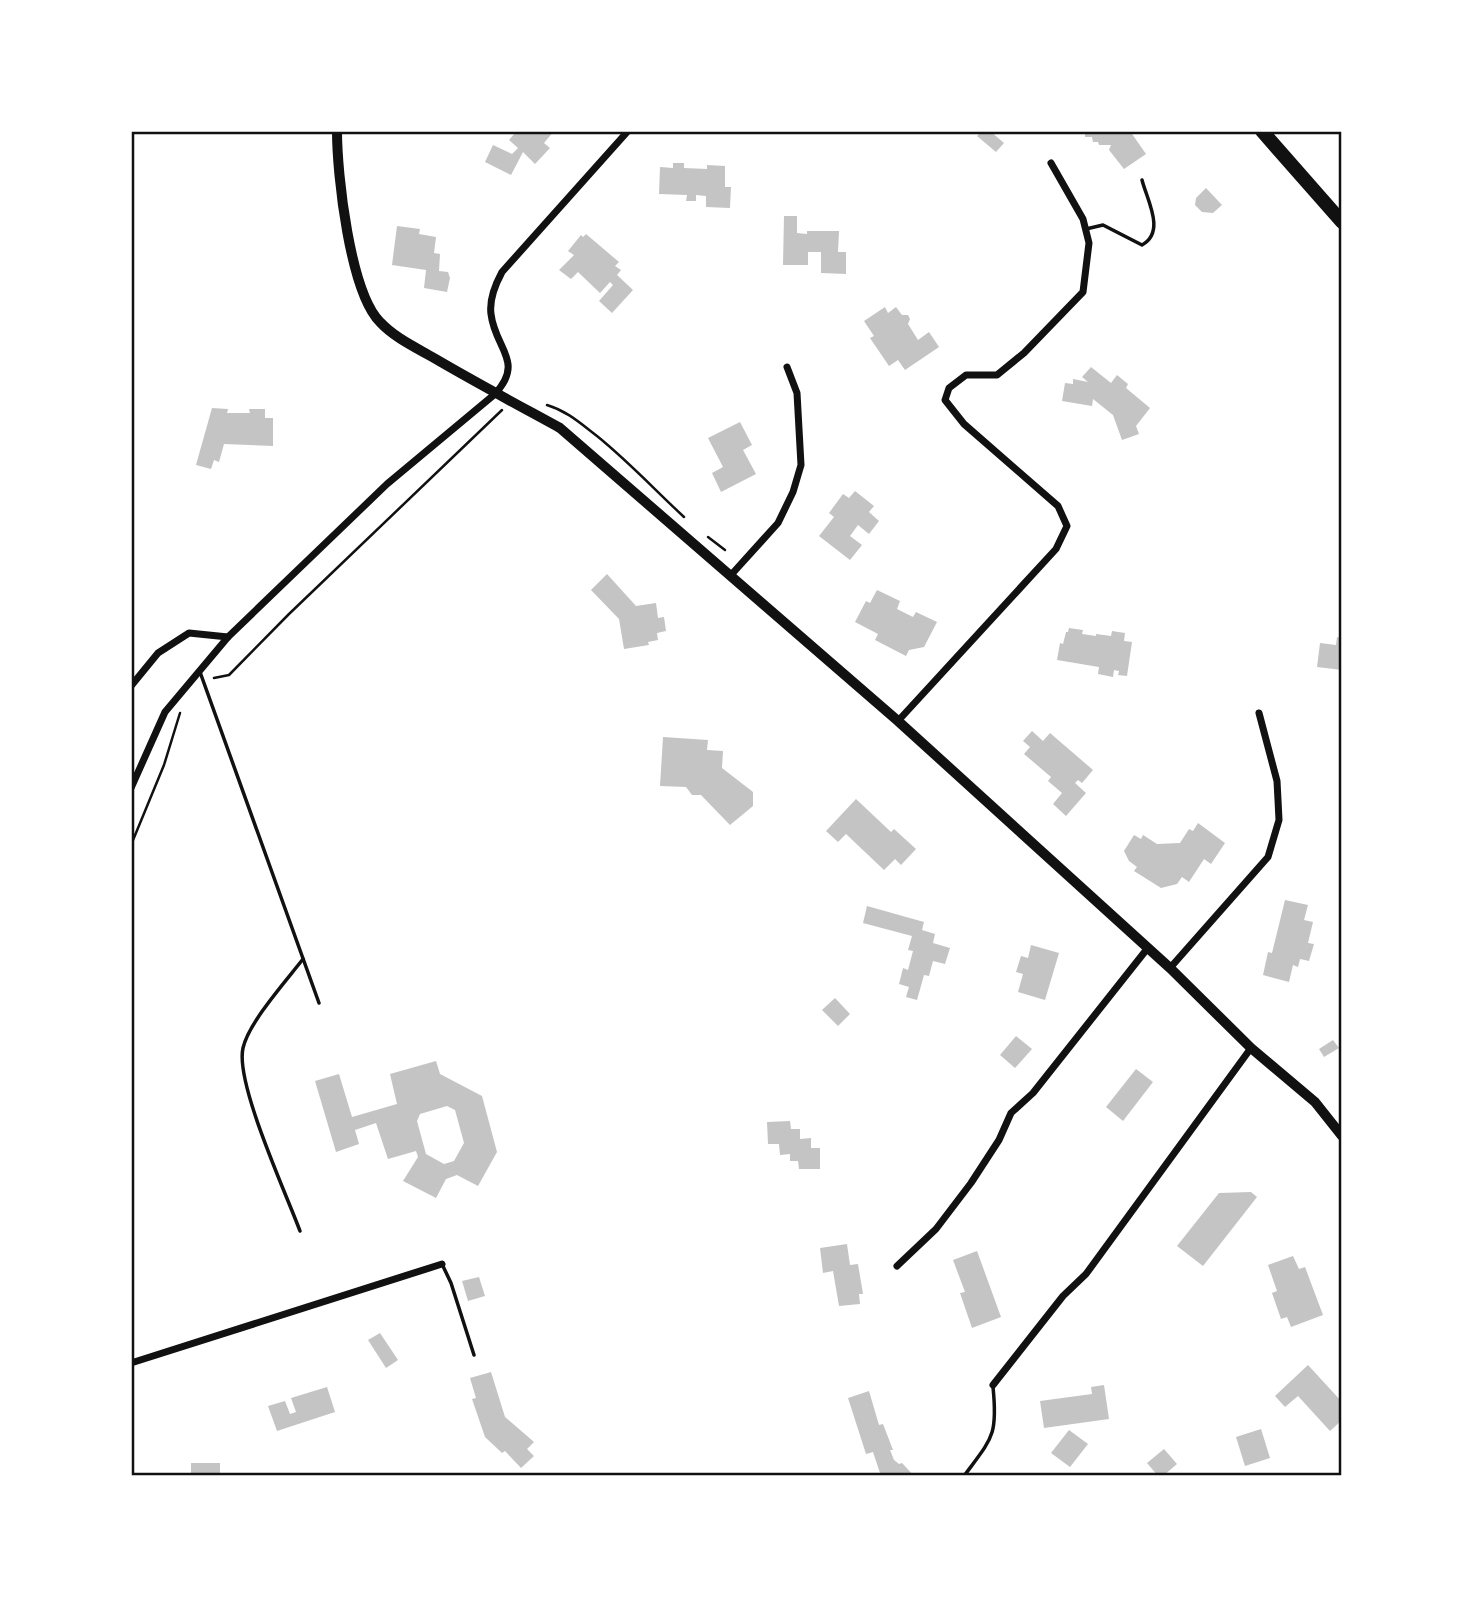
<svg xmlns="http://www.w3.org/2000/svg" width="1473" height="1607" viewBox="0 0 1473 1607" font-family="Inter,sans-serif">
	<rect width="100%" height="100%" fill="#fff"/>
	<g fill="#c4c4c4" fill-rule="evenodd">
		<path d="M514,131H554L544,143L550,148L535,164L523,152L511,175L485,162L493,145L512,154L518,148L509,140L515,133Z"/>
		<path d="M982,131H990L1004,143L996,152L977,136Z"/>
		<path d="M1085,131H1130L1146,154L1124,169L1109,150L1111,145H1099L1098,142H1093L1092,137H1085Z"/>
		<path d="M673,163H684V168L707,169V165L725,166V187H731L730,208L706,207V196L696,195V201H686L687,195L659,194L660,167L673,168Z"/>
		<path d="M1206,188L1222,205L1213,213L1202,212L1195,205L1196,198Z"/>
		<path d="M784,216H797V233L807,234V231H839L838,252H846V274L821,273V252H808V265H783Z"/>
		<path d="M397,226L420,229L419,234L436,237L434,253L440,254L439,271L448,272L450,278L447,292L424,288L426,270L392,265Z"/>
		<path d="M586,234L619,262L615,266L621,270L617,275L633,290L612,313L599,301L613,285L610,282L600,293L578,272L571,279L559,270L574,255L568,251L581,235L583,237Z"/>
		<path d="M885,307L888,313L896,307L902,315H908L910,319L908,324L918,340L929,332L939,347L905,370L898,360L889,366L870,338L874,336L864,321Z"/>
		<path d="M1091,367L1111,383L1117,375L1128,384L1126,388L1150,408L1136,426L1139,434L1122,440L1113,415L1093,399L1092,406L1062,401L1065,383L1073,384V379L1088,382L1082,377Z"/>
		<path d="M212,408L228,409L227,413H250L249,409H265V418H273V446L224,444L219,462L214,460L211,469L196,465Z"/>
		<path d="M740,422L752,445L743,450L756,474L721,492L712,473L723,467L708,438Z"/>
		<path d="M855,491L874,506L869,512L879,521L869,534L858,525L850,536L862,545L850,560L819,536L834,517L829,513L843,494L849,498Z"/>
		<path d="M607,574L636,606L656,603L658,618L664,617L666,631L657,633L658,640L648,642L649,645L624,649L619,619L591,590Z"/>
		<path d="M877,590L900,601L897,609L913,617L916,612L937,622L924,647L909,650L906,656L875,640L878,634L855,622L866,601L870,603Z"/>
		<path d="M1069,628L1083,630L1082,634L1096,636V634L1111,636L1112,631L1125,633L1124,641L1132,642L1127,676L1118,675L1119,671L1114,670L1113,677L1098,674L1099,667L1057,660L1060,643L1063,644L1066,632H1068Z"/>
		<path d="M1337,637L1342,638V670L1317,667L1320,643L1336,645Z"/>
		<path d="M1032,731L1043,741L1050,733L1093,770L1082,783L1078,780L1075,783L1086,793L1066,816L1053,804L1062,793L1048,781L1051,777L1024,754L1030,747L1023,741Z"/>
		<path d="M663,737L708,740L707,750L723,751L722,768L753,792V806L730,825L701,795H692L686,787L660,786Z"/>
		<path d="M856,799L891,832L894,829L916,849L901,865L895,859L884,870L846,834L838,842L826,831Z"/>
		<path d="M1198,823L1225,843L1211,864L1204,859L1189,882L1182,877L1177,884L1161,888L1134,871L1137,867L1129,861L1124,851L1134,835L1141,839L1143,835L1157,844L1180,843L1189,829L1193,831Z"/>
		<path d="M1285,900L1308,905L1304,920L1313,922L1308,943L1314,944L1309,961L1300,959L1298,967L1293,965L1289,982L1263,975L1268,952L1272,953Z"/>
		<path d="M867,906L924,922L922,930L935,934L933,943L950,948L945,964L933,961L929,976L924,975L917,1000L906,997L909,987L899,984L903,968L908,970L913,951L908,950L912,936L863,923Z"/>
		<path d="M1031,945L1059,953L1045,1000L1018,992L1023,974L1016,972L1021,956L1028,958Z"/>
		<path d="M835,998L850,1014L838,1026L822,1010Z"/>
		<path d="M1016,1036L1032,1049L1015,1068L1000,1055Z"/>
		<path d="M1333,1040L1339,1048L1324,1057L1319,1049Z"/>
		<path d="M436,1061L440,1074L482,1096L497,1152L478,1186L457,1175L446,1179L436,1198L403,1181L418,1157L416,1151L388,1159L376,1123L355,1130L359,1144L336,1152L315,1081L339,1074L352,1117L397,1104L390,1074ZM447,1106L455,1110L464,1143L454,1161L444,1164L426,1154L417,1121L420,1114Z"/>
		<path d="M1136,1069L1153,1082L1123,1121L1106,1107Z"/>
		<path d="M790,1121L791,1129H800V1139L811,1138V1148H820V1169H799L798,1161H790V1154L780,1155L779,1144H768L767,1122Z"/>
		<path d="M1251,1192L1257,1197L1203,1266L1177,1246L1219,1193Z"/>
		<path d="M847,1244L850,1265L858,1264L863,1294H859L860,1304L839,1306L833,1271L823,1273L820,1248Z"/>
		<path d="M977,1251L1001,1317L972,1328L960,1293L965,1292L953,1260Z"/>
		<path d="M1293,1256L1299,1269L1305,1267L1323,1315L1291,1327L1287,1317L1281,1319L1272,1293L1277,1291L1268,1265Z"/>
		<path d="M479,1277L485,1296L468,1301L462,1281Z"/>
		<path d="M380,1333L398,1360L386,1368L368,1340Z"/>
		<path d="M1308,1365L1342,1402V1420L1330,1431L1298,1396L1285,1407L1275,1396Z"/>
		<path d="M491,1372L505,1417L534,1442L527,1449L534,1456L521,1468L505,1451L502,1453L485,1437L472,1399L476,1398L470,1378Z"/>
		<path d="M1104,1385L1109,1419L1044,1428L1040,1401L1092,1394L1091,1387Z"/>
		<path d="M327,1387L335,1412L277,1431L268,1406L285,1401L290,1414L296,1412L291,1398Z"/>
		<path d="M869,1391L879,1425L883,1424L893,1450H890L894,1460L899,1464L902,1463L914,1476H881L873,1452L866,1454L848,1398Z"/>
		<path d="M1261,1429L1270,1458L1245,1466L1236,1437Z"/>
		<path d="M1069,1430L1088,1444L1070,1467L1051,1453Z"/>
		<path d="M1164,1449L1177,1464L1163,1476H1158L1147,1463Z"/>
		<rect x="191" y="1463" width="29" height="13"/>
	</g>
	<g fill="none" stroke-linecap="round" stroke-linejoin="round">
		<g stroke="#111" stroke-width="2.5">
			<path d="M547,405C567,411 580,423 597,436C628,461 655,490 684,517"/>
			<path d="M708,537L725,550"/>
			<path d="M214,678L229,675L289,614L502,410"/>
			<path d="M131,845L164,765L180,713"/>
		</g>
		<g stroke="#111" stroke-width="3.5">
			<path d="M1086,229L1103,225L1142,245C1166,232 1147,200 1142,180"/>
			<path d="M200,672L319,1003"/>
			<path d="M300,1231C286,1193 235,1083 243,1048C249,1022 286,981 303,959"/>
			<path d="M442,1264L451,1283L474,1355"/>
			<path d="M964,1476C992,1438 998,1436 993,1387"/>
		</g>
		<g stroke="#111" stroke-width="7">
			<path d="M731,575L778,523L793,492L801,465L797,393L787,367"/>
			<path d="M131,686L158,653L189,633L228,637"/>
			<path d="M898,721L1056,549L1067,526L1058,506L964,424L945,400L949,388L966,375H997L1024,353L1083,292L1089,243L1083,219L1051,163"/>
			<path d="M131,788L165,712L228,637L387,484L495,394C525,361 495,349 491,314C489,299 495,285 502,272L628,131"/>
			<path d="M1170,968L1268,857L1279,820L1278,800L1277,781L1259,713"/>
			<path d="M897,1266L936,1229L971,1183L999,1140L1011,1113L1033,1093L1147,949"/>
			<path d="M131,1363L442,1264"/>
			<path d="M993,1385L1063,1296L1086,1274L1251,1048"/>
		</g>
		<path stroke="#111" stroke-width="10" d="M337,131C337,175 350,292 380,322C395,338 415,347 434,358C475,382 518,405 560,428L898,721L1170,968L1251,1048L1315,1102L1342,1136"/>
		<path stroke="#111" stroke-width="14" d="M1262,131L1342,222"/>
	</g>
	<rect width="1473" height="1607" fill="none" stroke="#ffffff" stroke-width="266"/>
	<rect x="133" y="133" width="1207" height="1341" fill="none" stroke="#111" stroke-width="2.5"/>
</svg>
